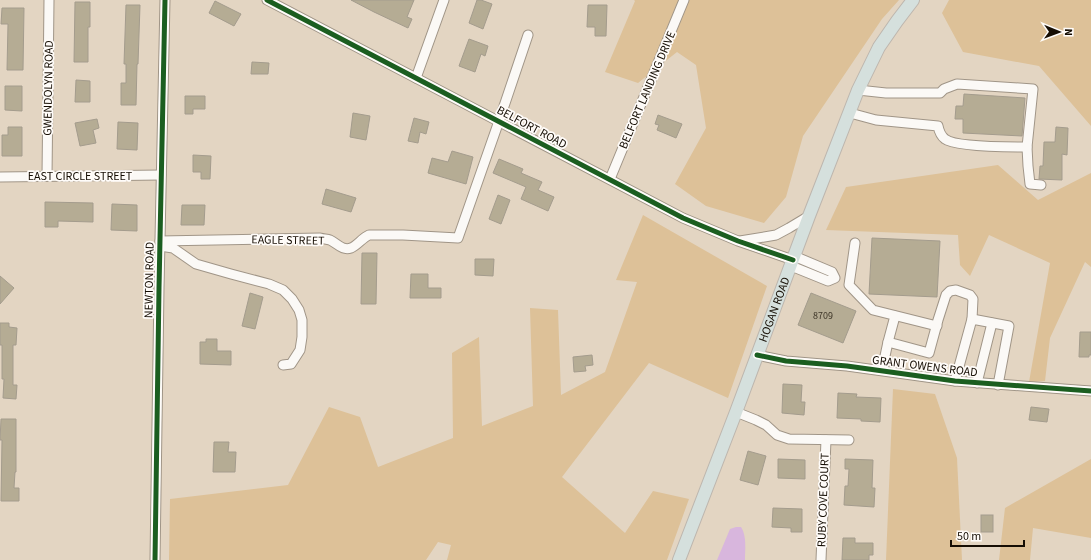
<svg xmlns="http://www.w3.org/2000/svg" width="1091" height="560" viewBox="0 0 1091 560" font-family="'Source Sans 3',sans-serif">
	<rect width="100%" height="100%" fill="#e3d5c2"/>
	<g fill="#ddc198">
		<path d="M634,0H899L882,19L803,136L786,197L764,223L706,206L675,184L706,128L696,65L677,52L638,83L605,72L635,1Z"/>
		<path d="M949,0H1091V126L1039,66L963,52L942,13Z"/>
		<path d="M998,165L1038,200L1091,173V267L1085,262L1050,338L1045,381L1029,382L1050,263L989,235L970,276L960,265L958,235L826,230L846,187Z"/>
		<path d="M643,215L767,286L728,398L649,363L562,477L625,533L653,491L689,499L667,560H447L451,545L438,542L426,560H169L170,499L288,485L329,407L360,417L378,467L453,438L452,353L479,337L482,426L533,406L530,308L558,310L561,395L605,372L637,282L616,280Z"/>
		<path d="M893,389L935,394L957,458L962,560H886Z"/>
		<path d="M1091,459V538L1033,528L1030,560H999L1005,508Z"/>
	</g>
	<path fill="#d8b6dd" d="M736,527H741C747,536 745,550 745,560H717L730,529Z"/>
	<g fill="#b5ac94" stroke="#a49c8d">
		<path d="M351,0H414L407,17L412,19L408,28L374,12Z"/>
		<path d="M477,0H481L492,4L483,29L469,23Z"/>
		<path d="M215,1L241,14L234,26L209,13Z"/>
		<path d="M75,2H90V27H88V62H74Z"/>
		<path d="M126,5H140L138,64H137L136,105H121V83H126V64H124Z"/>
		<path d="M588,5H607L606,36H595V27H587Z"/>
		<path d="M2,8H24L23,70H7L8,24H1Z"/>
		<path d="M469,39L488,46L485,56L481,54L475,72L459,66Z"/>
		<path d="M252,62L269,63L268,74H251Z"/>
		<path d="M76,80L90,81V102H75Z"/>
		<path d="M5,86H22V111L5,110Z"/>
		<path d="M964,94L1025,98L1022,136L963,133V119H955L956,106H963Z"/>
		<path d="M185,96H205V109H193V114H185Z"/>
		<path d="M353,113L370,116L366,140L350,137Z"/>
		<path d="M658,115L682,124L676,138L657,130L659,125L655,124Z"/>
		<path d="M414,118L429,122L426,134L420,132L418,143L408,141Z"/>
		<path d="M97,119L99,128L93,130L96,143L80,146L75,123Z"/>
		<path d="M118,122L138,123L137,150L117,149Z"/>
		<path d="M8,127H22V156H2V135H8Z"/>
		<path d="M1056,127L1068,128L1067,155L1062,154V180L1039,179L1040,166H1043L1044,142H1055Z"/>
		<path d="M452,151L473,157L466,184L428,173L432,158L448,162Z"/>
		<path d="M193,155L211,156L210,179H201V172H193Z"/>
		<path d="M499,159L523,169L521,173L542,182L538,190L554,197L548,211L521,199L526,187L493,173Z"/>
		<path d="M326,189L356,198L351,212L322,204Z"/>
		<path d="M498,195L510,200L501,224L489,219Z"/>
		<path d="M45,202L93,203V222L58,221V227H45Z"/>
		<path d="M112,204L137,205V231L111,230Z"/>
		<path d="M182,205H205L204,225H181Z"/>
		<path d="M872,238L940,241L937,297L869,294Z"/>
		<path d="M362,253H377L376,304H361Z"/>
		<path d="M475,259H494L493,276L475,275Z"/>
		<path d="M411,274H428V288H441V298H410Z"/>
		<path d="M0,276L14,288L0,304Z"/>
		<path d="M250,293L263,297L255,329L242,326Z"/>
		<path d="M811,293L856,311L843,343L798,325Z"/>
		<path d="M0,323H9V327L17,328L16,345H13V385H17L16,399L3,398L4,379H2V345H0Z"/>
		<path d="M1080,332H1091V355H1089V357H1079Z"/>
		<path d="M206,339H217V351H231V365L200,364V342H206Z"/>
		<path d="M592,355L593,365L585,366L586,371L574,372L573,357Z"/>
		<path d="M783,384L802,385L801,402H805L804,415L782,413Z"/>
		<path d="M838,393L857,394L856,397L881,398L880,422L861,421V419L837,418Z"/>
		<path d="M1031,407L1049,409L1047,422L1029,420Z"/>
		<path d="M1,419H16V472H15L14,488H19V501H1L2,440H0Z"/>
		<path d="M214,442H229L228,452H236L235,472H213Z"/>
		<path d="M748,451L766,456L758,485L740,480Z"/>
		<path d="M778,459L805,460V479L778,478Z"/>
		<path d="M845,459L873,460L872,488H875L874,507L844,505L845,486H848L849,469H845Z"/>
		<path d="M773,508L802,509V532H791V528L772,527Z"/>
		<rect x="981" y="515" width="12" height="17"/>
		<path d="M843,538H855V543H873V555H869V560H842Z"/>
	</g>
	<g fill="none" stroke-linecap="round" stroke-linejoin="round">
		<g stroke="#a09587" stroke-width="11">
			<g id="minor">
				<path d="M267,0L683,218L738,241L793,260"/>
				<path d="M416,78L444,0"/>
				<path d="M850,113L876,120L938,126C939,131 941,136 945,139C955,147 1013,147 1027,147L1033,89L957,84L944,89L940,93H886L858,90"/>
				<path d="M1027,147L1028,166L1030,184L1041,185"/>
				<path d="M47,176L49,0"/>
				<path d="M0,177L161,175"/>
				<path d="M610,179L684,0"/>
				<path d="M160,241L320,238C323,239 327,239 330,240C337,243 342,251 351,248C358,245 362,238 369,235H403L458,238L499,121L528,35"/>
				<path d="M740,241L776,235L789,228L809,216"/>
				<path d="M855,243L849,285L873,310L937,326"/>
				<path d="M160,246L173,248L196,264L231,274L269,284L283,290L292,299L299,310L302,320V337L300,350L291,364L283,365"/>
				<path d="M791,266L828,281L835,278L832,272L794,256"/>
				<path d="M888,342L895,316"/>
				<path d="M757,355L786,361L847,366L955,381L1091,391"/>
				<path d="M882,370L888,342L929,353L938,320L946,295L950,291L956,290L970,295L973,299L972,319"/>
				<path d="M955,381L972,319L1009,326L998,385"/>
				<path d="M977,383L992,323"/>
				<path d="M736,412L756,420L766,425L777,435L789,439L849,440"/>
				<path d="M155,560L159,288L165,0"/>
				<path d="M821,560L826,440"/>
			</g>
		</g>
		<g stroke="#bdb6ae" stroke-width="14">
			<g id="major">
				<path id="s1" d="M679,560L736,412L809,216L858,90L879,47L897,21L913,0"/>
			</g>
		</g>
		<use href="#minor" stroke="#fbf9f6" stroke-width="9"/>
		<use href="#major" stroke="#d5e0dd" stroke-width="12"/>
		<g stroke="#fffcf9" stroke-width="8">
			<g id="cycleway">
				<path d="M267,0L683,218L738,241L793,260"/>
				<path d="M757,355L786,361L847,366L955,381L1091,391"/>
				<path d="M155,560L159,288L165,0"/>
			</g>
		</g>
		<use href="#cycleway" stroke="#1b5e20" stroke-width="5"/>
	</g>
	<g text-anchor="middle" stroke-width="3.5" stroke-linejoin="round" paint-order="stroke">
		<g font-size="10" fill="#3d3527">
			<text x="823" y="319">8709</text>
		</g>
		<g font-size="12" fill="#150d03" stroke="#fffcf9">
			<text transform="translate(48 88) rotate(-89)" y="4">GWENDOLYN ROAD</text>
			<text transform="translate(647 90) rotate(-67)" y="4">BELFORT LANDING DRIVE</text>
			<text transform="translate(532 127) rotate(28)" y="4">BELFORT ROAD</text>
			<text x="80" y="180">EAST CIRCLE STREET</text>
			<text transform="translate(288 240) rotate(1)" y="4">EAGLE STREET</text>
			<text transform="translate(149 280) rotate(-89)" y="4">NEWTON ROAD</text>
			<text dy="4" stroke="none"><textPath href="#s1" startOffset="268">HOGAN ROAD</textPath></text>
			<text transform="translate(925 366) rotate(7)" y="4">GRANT OWENS ROAD</text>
			<text transform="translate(823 500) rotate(-88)" y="4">RUBY COVE COURT</text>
		</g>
	</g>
	<g transform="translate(1059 32) rotate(91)" stroke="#fffcf9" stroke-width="3" paint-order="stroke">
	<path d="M0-3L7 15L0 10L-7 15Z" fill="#150d03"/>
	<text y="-6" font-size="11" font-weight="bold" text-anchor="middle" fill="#150d03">N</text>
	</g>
	<path d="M951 540v6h73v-6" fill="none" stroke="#150d03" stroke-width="2"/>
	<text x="957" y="540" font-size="12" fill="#150d03" stroke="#fffcf9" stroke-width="3" paint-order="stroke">50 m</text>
</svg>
